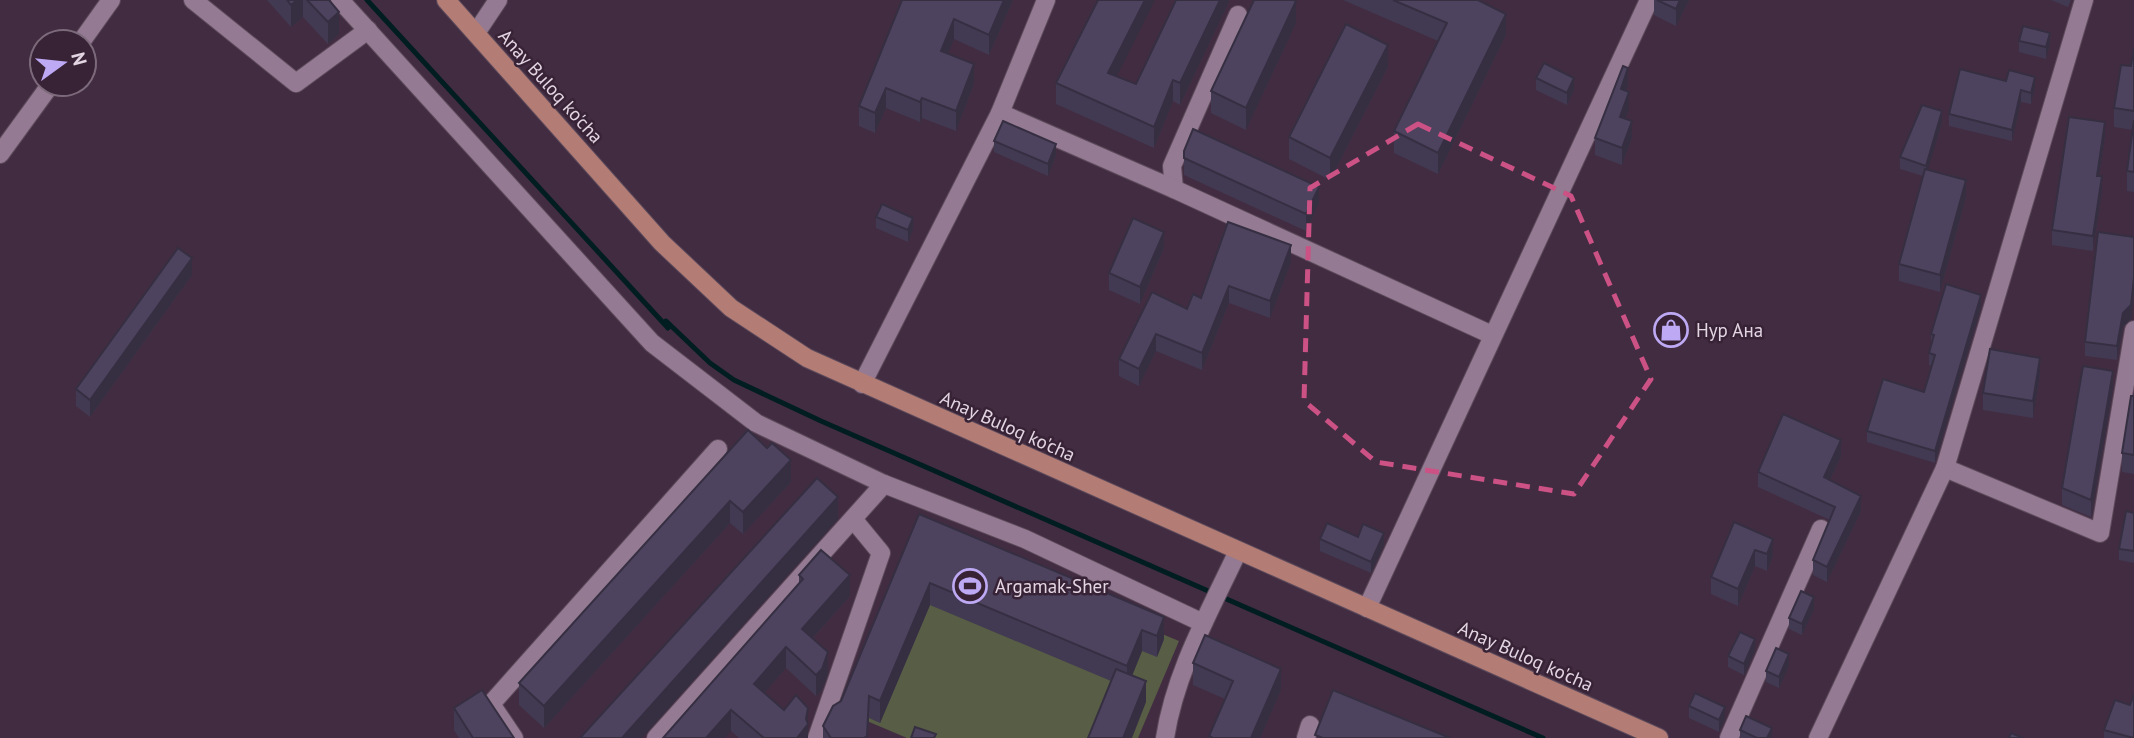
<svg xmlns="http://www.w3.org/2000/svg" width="2134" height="738" viewBox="0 0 2134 738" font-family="'PT Sans',sans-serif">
	<rect width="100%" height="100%" fill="#422c41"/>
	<path fill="#585d45" d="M916,532L1179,641L1138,738H907L841,710Z"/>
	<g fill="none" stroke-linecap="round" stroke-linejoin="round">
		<path stroke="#001d22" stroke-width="5" d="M367,0L668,328L666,321L710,363L734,380L821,421L1543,738"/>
		<g stroke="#5c4a5b" stroke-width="20">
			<g id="minor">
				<path d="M193,0L296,83L368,30"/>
				<path d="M340,0L652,343L756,423L884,484L1025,539L1203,623"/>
				<path d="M1238,15L1172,166L1174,189L1492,335"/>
				<path d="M476,33L498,0"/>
				<path d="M81,42L111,0"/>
				<path d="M1000,113L1174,189"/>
				<path d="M0,154L51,84"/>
				<path d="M862,384L1000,113L1046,0"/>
				<path d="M1945,468L2100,533L2134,330"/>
				<path d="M1367,608L1649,0"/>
				<path d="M514,738L491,704L718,449"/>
				<path d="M656,738L884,484"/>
				<path d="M817,738L881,553L853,519"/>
				<path d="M1165,738C1175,672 1210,611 1238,551"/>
				<path d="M1306,738L1310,725"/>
				<path d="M1729,738L1821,529"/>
				<path d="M1818,738L1945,468L2084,0"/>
			</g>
		</g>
		<g stroke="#5c4a5b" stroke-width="20">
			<path id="major" d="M446,0L662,243L731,308L807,358L1659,738"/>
		</g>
		<use href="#minor" stroke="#947a92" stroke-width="18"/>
		<use href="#major" stroke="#b37c75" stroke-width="18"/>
	</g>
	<g fill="#423a52">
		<path d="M267,0H329L339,34L328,44L303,17L291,27Z"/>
		<path d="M902,0H1013L989,55L954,39L948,53L974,84L956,131L922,118L920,122L886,108L875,133L859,126V106Z"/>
		<path d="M1229,0V2L1180,105L1173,101L1154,148L1056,104V83L1117,76L1136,84Z"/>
		<path d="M1343,0H1478L1506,35L1438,174L1394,153V131L1438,41Z"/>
		<path d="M1654,0H1689L1676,26L1654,15Z"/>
		<path d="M2051,0H2071L2068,7Z"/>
		<path d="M1296,23L1246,130L1211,113V91Z"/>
		<path d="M2019,41L2050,44L2046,59L2019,52Z"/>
		<path d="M2134,48V192L2127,191V171L2133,130L2114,127V108L2131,66Z"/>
		<path d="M1388,67L1330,180L1289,159V137Z"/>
		<path d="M1960,69L2035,88L2031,104L2021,102L2012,141L1949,126V114Z"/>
		<path d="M1536,78L1574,90L1567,105L1536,90Z"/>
		<path d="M1628,85L1626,91L1629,109L1625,119L1632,138L1622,165L1595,155V138Z"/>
		<path d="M1942,122L1928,169L1966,197L1940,292L1899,281V264L1923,176L1900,169V157Z"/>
		<path d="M2105,137L2099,176L2102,191L2093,251L2052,245V230Z"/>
		<path d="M994,141L1056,155L1048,176L994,152Z"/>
		<path d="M1184,151L1319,203L1306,231L1184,175Z"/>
		<path d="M876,217L913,229L908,242L876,228Z"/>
		<path d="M2134,237V291L2131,319L2123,327L2117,360L2085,356V342Z"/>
		<path d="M1164,248L1140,304L1109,290V273Z"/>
		<path d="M1291,262L1270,318L1229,303L1202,370L1156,351L1139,386L1119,376V359L1201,298Z"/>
		<path d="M192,275L90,417L76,406V389Z"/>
		<path d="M1981,307L1935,463L1867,442V431L1924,392L1932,366L1929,365V353L1931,346V334Z"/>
		<path d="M2040,375L2033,418L1983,410V393Z"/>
		<path d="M2113,388L2091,517L2062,505V488Z"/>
		<path d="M2134,396V474L2122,472V453Z"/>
		<path d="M748,430L791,482L743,534L730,523L544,728L519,705V683Z"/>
		<path d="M1841,456L1830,480L1861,511L1827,582L1813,575V560L1830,520L1758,487V472Z"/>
		<path d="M2134,513V563L2119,560V549Z"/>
		<path d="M919,514L1164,639L1157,657L1142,651L1132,676L1146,702L1111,681L930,605L880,723L869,718L868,738H823V726L841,701Z"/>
		<path d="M1734,522L1773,556L1767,571L1755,566L1738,606L1711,594V577Z"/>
		<path d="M1358,537L1384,545L1371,573L1320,551V539Z"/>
		<path d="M799,575L850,596L813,638L828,673L822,690L816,696L786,668L764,693L784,710L808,708V738H739L731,731L663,738L799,584Z"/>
		<path d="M1814,609L1802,635L1789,629V618Z"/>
		<path d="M1755,651L1744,675L1728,667V656Z"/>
		<path d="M1193,663L1281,690L1260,738H1209L1225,699L1193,685Z"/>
		<path d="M1789,666L1779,688L1766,682V671Z"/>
		<path d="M1689,706L1725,719L1719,732L1689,718Z"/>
		<path d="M454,708L514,738H459L454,730Z"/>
		<path d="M1740,730L1772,738H1740Z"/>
		<path d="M2104,730L2134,738H2104Z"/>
	</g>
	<g fill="#362f42">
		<path d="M297,0H303V17L291,27V5Z"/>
		<path d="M1004,0H1013L989,55V35Z"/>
		<path d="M1145,0H1155L1108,94V73Z"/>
		<path d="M1220,0H1229V2L1180,105V83Z"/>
		<path d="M1680,0H1689L1676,26V9Z"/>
		<path d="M1296,1V23L1246,130V108Z"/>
		<path d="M339,12V34L328,44V22Z"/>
		<path d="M1506,14V35L1438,174V153Z"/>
		<path d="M954,19V39L941,71V51Z"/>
		<path d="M2050,33V44L2046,59V47Z"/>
		<path d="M1388,45V67L1330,180V158Z"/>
		<path d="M974,64V84L956,131V111Z"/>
		<path d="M1628,68V85L1621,106V89Z"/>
		<path d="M2035,77V88L2031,104V93Z"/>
		<path d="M1574,78V90L1567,105V93Z"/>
		<path d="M1173,80V101L1154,148V127Z"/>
		<path d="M886,88V108L875,133V113Z"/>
		<path d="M2021,90V102L2012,141V130Z"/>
		<path d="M1629,92V109L1620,134V117Z"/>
		<path d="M922,98V118L920,122V102Z"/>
		<path d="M1942,111V122L1926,177V166Z"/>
		<path d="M1632,121V138L1622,165V148Z"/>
		<path d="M2105,122V137L2097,190V176Z"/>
		<path d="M1056,144V155L1048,176V164Z"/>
		<path d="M2102,176V191L2093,251V236Z"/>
		<path d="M1966,180V197L1940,292V275Z"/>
		<path d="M1319,187V203L1306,231V214Z"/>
		<path d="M913,218V229L908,242V230Z"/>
		<path d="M1164,232V248L1140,304V287Z"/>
		<path d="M1291,245V262L1270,318V301Z"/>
		<path d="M192,258V275L90,417V400Z"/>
		<path d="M2134,277V291L2131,319L2123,327L2117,360V346L2123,313Z"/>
		<path d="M1229,286V303L1202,370V353Z"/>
		<path d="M1981,295V307L1935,463V451Z"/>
		<path d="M1156,334V351L1139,386V369Z"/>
		<path d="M2040,358V375L2033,418V401Z"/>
		<path d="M2113,371V388L2091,517V500Z"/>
		<path d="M1841,440V456L1824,493V477Z"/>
		<path d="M791,460V482L743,534V512Z"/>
		<path d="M1861,496V511L1827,582V567Z"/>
		<path d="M838,497V519L642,738H622Z"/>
		<path d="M730,501V523L544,728V706Z"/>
		<path d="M1384,533V545L1371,573V562Z"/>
		<path d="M1773,539V556L1767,571V554Z"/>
		<path d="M1755,550V566L1738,606V589Z"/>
		<path d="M850,575V596L802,650V629Z"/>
		<path d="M930,583V605L880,723V701Z"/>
		<path d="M1814,597V609L1802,635V624Z"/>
		<path d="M1164,617V639L1157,657V636Z"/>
		<path d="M1142,630V651L1127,688V666Z"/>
		<path d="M1755,639V651L1744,675V664Z"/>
		<path d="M786,647V668L754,705V684Z"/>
		<path d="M828,652V673L822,690L816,696V675Z"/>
		<path d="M1789,654V666L1779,688V677Z"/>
		<path d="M1281,669V690L1260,738H1251Z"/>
		<path d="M1146,681V702L1132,738H1123Z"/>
		<path d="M869,696L868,738H864Z"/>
		<path d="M1725,707V719L1719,732V720Z"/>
		<path d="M808,708V738H797L806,719Z"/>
		<path d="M731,710V731L725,738H706Z"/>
		<path d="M1772,728V738H1767Z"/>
	</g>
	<g fill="#4d435f" stroke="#362f42" stroke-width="2">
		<path d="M287,0H297L291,5Z"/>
		<path d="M307,0H329L339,12L328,22Z"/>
		<path d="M902,0H1004L989,35L954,19L941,51L974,64L956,111L922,98L920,102L886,88L875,113L859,106Z"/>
		<path d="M1098,0H1145L1108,73L1136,84L1176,0H1220L1180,83L1173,80L1154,127L1056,83Z"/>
		<path d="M1254,0H1294L1296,1L1246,108L1211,91Z"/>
		<path d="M1393,0H1478L1506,14L1438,153L1394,131L1447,23Z"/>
		<path d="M1657,0H1680L1676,9Z"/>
		<path d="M1346,24L1388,45L1330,158L1289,137Z"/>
		<path d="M2023,26L2050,33L2046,47L2019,41Z"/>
		<path d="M2134,48V111L2114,108L2121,65L2131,66Z"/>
		<path d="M1544,63L1574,78L1567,93L1536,78Z"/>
		<path d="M1623,66L1628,68L1621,89L1629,92L1620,117L1632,121L1622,148L1595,138Z"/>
		<path d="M1960,69L2006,81L2009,70L2035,77L2031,93L2021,90L2012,130L1949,114Z"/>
		<path d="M1922,105L1942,111L1926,166L1900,157Z"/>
		<path d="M2069,117L2105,122L2097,176H2102L2093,236L2052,230Z"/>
		<path d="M2134,120V172L2127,171Z"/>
		<path d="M1003,121L1056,144L1048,164L994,141Z"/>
		<path d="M1193,129L1319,187L1306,214L1184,158V151Z"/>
		<path d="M1925,169L1966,180L1940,275L1899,264Z"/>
		<path d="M882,204L913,218L908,230L876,217Z"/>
		<path d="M1133,218L1164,232L1140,287L1109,273Z"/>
		<path d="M1228,222L1291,245L1270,301L1229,286L1202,353L1156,334L1139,369L1119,359L1152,292L1187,309L1193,294L1201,298Z"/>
		<path d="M2098,232L2134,237V277L2131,305L2123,313L2117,346L2085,342Z"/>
		<path d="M178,248L192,258L90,400L76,389Z"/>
		<path d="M1946,284L1981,295L1935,451L1867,431L1883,379L1924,392L1935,355L1929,353L1934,335L1931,334Z"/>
		<path d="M1990,349L2040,358L2033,401L1983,393Z"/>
		<path d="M2083,366L2113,371L2091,500L2062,488Z"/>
		<path d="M2131,396H2134V455L2122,453Z"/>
		<path d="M1783,414L1841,440L1824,477L1861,496L1827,567L1813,560L1835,507L1758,472Z"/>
		<path d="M748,430L767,448L772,443L791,460L743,512L730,501L544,706L519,683Z"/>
		<path d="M817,478L838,497L622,738H580Z"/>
		<path d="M2126,511L2134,513V551L2119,549Z"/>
		<path d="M919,514L1164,617L1157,636L1142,630L1127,666L930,583L880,701L869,696L867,736L864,738H831L823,726L833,706L841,701Z"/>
		<path d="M1734,522L1773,539L1767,554L1755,550L1738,589L1711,577Z"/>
		<path d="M1327,523L1358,537L1363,524L1384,533L1371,562L1320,539Z"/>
		<path d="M821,550L850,575L802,629L828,652L822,669L816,675L786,647L754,684L784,710L796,695L808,708L806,719L808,724L797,738H764L731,710L706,738H663L803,579L799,575Z"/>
		<path d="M1801,591L1814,597L1802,624L1789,618Z"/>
		<path d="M1740,632L1755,639L1744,664L1728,656Z"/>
		<path d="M1205,635L1281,669L1251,738H1213L1209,736L1233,681L1193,663Z"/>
		<path d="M1776,648L1789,654L1779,677L1766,671Z"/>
		<path d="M1116,669L1146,681L1123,738H1088Z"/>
		<path d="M482,690L514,738H473L454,708Z"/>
		<path d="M1333,690L1450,738H1323L1315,735Z"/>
		<path d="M1695,693L1725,707L1719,720L1689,706Z"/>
		<path d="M2134,694V738L2104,730L2115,700L2130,705Z"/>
		<path d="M1746,716L1772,728L1767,738H1757L1740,730Z"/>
		<path d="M915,727L936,734L934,738H911Z"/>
		<path d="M2011,733L2023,738H2009Z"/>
	</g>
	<path fill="none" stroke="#cc5184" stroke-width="5" stroke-dasharray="14 9" stroke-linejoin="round" d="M1418,124L1571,196L1651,379L1574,494L1376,462L1304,401L1310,188Z"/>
	<defs>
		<g id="shop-ring" transform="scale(1.75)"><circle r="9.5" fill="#372236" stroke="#bea9f4" stroke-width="1.5"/><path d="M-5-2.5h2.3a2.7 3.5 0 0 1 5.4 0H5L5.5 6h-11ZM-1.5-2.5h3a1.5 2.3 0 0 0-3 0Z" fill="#bea9f4"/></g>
		<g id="stadium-ring" transform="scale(1.75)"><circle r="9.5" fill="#372236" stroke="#bea9f4" stroke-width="1.5"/><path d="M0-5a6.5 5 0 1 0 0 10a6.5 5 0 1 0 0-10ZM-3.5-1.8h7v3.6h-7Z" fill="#bea9f4"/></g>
	</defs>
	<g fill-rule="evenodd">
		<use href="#shop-ring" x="1671" y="330"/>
		<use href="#stadium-ring" x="970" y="586"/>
	</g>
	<g text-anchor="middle" stroke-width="5" stroke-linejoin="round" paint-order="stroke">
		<g font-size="19" fill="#e3d5e2" stroke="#372236">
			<text transform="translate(551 86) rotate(48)" y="7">Anay Buloq ko'cha</text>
			<text transform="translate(1008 426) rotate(24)" y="7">Anay Buloq ko'cha</text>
			<text transform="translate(1526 656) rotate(24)" y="7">Anay Buloq ko'cha</text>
		</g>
		<g font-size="19" fill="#e3d5e2" stroke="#372236" text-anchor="start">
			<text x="1696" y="337">Нур Ана</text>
			<text x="995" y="593">Argamak-Sher</text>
		</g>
	</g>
	<g transform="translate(63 63) rotate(75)"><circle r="33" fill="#372236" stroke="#7c6a7b" stroke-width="2"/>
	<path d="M0-5L12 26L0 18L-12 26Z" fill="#bea9f4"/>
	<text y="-10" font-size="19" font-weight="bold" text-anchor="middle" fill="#e3d5e2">N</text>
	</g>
</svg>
